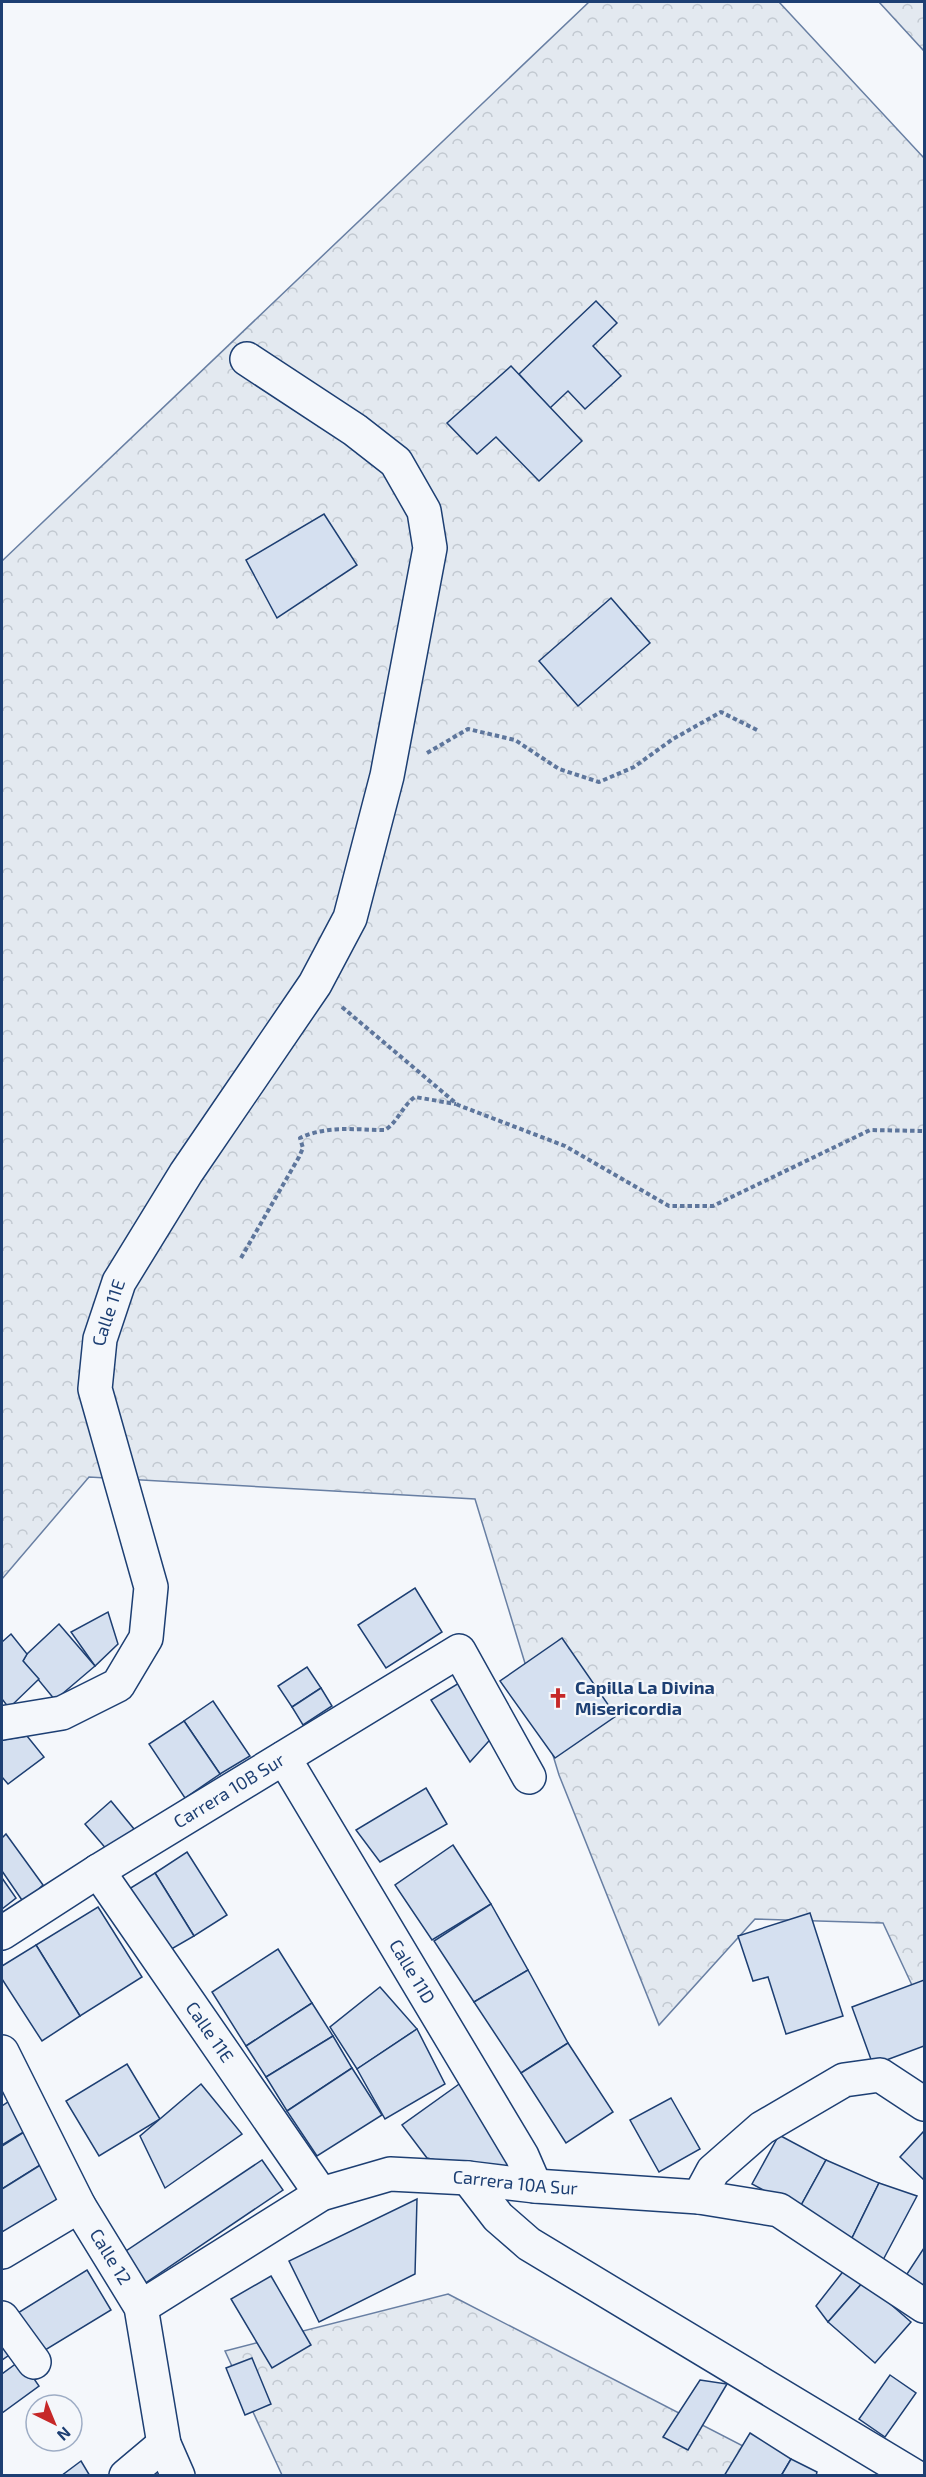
<svg xmlns="http://www.w3.org/2000/svg" width="926" height="2477" viewBox="0 0 926 2477" font-family="'Exo 2',sans-serif">
	<defs>
		<pattern id="forest-crowns" width="20" height="18" patternUnits="userSpaceOnUse" patternTransform="scale(1.5)"><rect width="20" height="18" fill="#e3e9f0"/><path d="M2 6a3 3 0 1 1 6 0M12 15a3 3 0 1 1 6 0" fill="none" stroke="#c2c9d1"/></pattern>
	</defs>
	<rect width="100%" height="100%" fill="#f4f7fb"/>
	<g fill="url(#forest-crowns)" stroke="#687fa3" stroke-width="1.5">
		<path d="M589,2H779L924,158V2011L883,1923L755,1919L659,2025L559,1775L475,1499L89,1477L2,1579V561Z"/>
		<path d="M879,2H924V51Z"/>
		<path d="M448,2294L799,2475H282L225,2351Z"/>
	</g>
	<g fill="#d5e0f0" stroke="#1d3f73" stroke-width="1.5">
		<path d="M596,301L617,323L593,346L621,376L585,409L568,391L550,408L519,374Z"/>
		<path d="M511,366L582,441L539,481L496,437L477,454L447,423Z"/>
		<path d="M324,514L357,565L277,618L246,560Z"/>
		<path d="M611,598L650,643L578,706L539,661Z"/>
		<path d="M415,1588L442,1632L386,1668L358,1625Z"/>
		<path d="M108,1612L118,1644L95,1666L71,1632Z"/>
		<path d="M59,1624L95,1666L55,1700L23,1661L27,1654Z"/>
		<path d="M11,1634L27,1654L23,1661L39,1679L9,1708L2,1699V1642Z"/>
		<path d="M562,1638L616,1716L555,1758L500,1681Z"/>
		<path d="M307,1667L321,1688L292,1707L278,1686Z"/>
		<path d="M464,1680L497,1732L470,1762L431,1700Z"/>
		<path d="M321,1688L332,1706L303,1725L292,1707Z"/>
		<path d="M213,1701L250,1756L220,1774L184,1721Z"/>
		<path d="M184,1721L220,1774L185,1798L149,1744Z"/>
		<path d="M27,1736L44,1757L8,1784L2,1777V1740Z"/>
		<path d="M426,1788L447,1824L380,1862L356,1830Z"/>
		<path d="M111,1801L134,1829L108,1851L85,1824Z"/>
		<path d="M6,1834L43,1885L24,1903L2,1871V1838Z"/>
		<path d="M453,1845L491,1904L432,1940L395,1885Z"/>
		<path d="M187,1852L227,1915L194,1936L155,1873Z"/>
		<path d="M155,1873L194,1936L168,1951L129,1889Z"/>
		<path d="M2,1878L16,1898L2,1909Z"/>
		<path d="M491,1904L528,1970L474,2002L434,1941Z"/>
		<path d="M98,1907L142,1977L80,2016L36,1945Z"/>
		<path d="M810,1913L843,2016L786,2034L768,1977L753,1981L738,1936Z"/>
		<path d="M36,1945L80,2016L42,2041L2,1979V1966Z"/>
		<path d="M278,1949L312,2003L246,2046L212,1992Z"/>
		<path d="M528,1970L568,2043L521,2073L474,2002Z"/>
		<path d="M924,1980V2046L873,2065L852,2007Z"/>
		<path d="M380,1987L417,2029L357,2069L330,2027Z"/>
		<path d="M312,2003L333,2036L266,2077L246,2046Z"/>
		<path d="M417,2029L445,2084L385,2119L357,2069Z"/>
		<path d="M333,2036L352,2068L287,2111L266,2077Z"/>
		<path d="M568,2043L613,2112L566,2143L521,2073Z"/>
		<path d="M127,2064L160,2119L99,2156L66,2101Z"/>
		<path d="M352,2068L382,2115L317,2156L287,2111Z"/>
		<path d="M462,2082L513,2165L494,2173L427,2158L402,2125Z"/>
		<path d="M201,2084L242,2134L165,2188L140,2136Z"/>
		<path d="M14,2098L32,2127L2,2145V2106Z"/>
		<path d="M671,2098L700,2149L659,2172L630,2120Z"/>
		<path d="M32,2127L50,2159L2,2189V2146Z"/>
		<path d="M924,2131V2180L900,2157Z"/>
		<path d="M779,2135L826,2160L799,2209L752,2184Z"/>
		<path d="M50,2159L67,2207L2,2251V2189Z"/>
		<path d="M262,2160L283,2190L138,2288L117,2257Z"/>
		<path d="M826,2160L879,2183L851,2240L799,2209Z"/>
		<path d="M879,2183L917,2196L883,2260L851,2240Z"/>
		<path d="M417,2199L415,2274L319,2322L289,2261Z"/>
		<path d="M924,2248V2290L905,2277Z"/>
		<path d="M845,2269L864,2281L828,2322L816,2306Z"/>
		<path d="M87,2270L111,2310L37,2355L13,2316Z"/>
		<path d="M271,2276L311,2345L272,2368L231,2299Z"/>
		<path d="M864,2281L911,2322L875,2363L828,2322Z"/>
		<path d="M2,2337L12,2353L2,2360Z"/>
		<path d="M252,2358L271,2404L245,2415L226,2368Z"/>
		<path d="M21,2360L39,2386L2,2413V2374Z"/>
		<path d="M890,2375L916,2393L885,2437L859,2419Z"/>
		<path d="M700,2380L727,2384L688,2450L663,2437Z"/>
		<path d="M750,2433L791,2459L781,2476H724Z"/>
		<path d="M791,2459L817,2472L816,2476H781Z"/>
		<path d="M81,2461L90,2476H61Z"/>
	</g>
	<g fill="none" stroke-linecap="round" stroke-linejoin="round">
		<g stroke="#1d3f73" stroke-width="36">
			<g id="minor">
				<path id="s1" d="M2,1723L62,1713L118,1685L146,1638L151,1587L95,1389L100,1339L119,1282L186,1173L315,984L350,918L387,776L430,548L424,511L396,462L355,430L247,359"/>
				<path id="s2" d="M284,1758L522,2156L535,2186"/>
				<path id="s3" d="M98,1871L321,2194"/>
				<path id="s4" d="M2,1933L98,1871L459,1651L529,1777"/>
				<path id="s5" d="M2,2052L79,2206L141,2307L164,2444L178,2476"/>
				<path d="M468,2178L498,2217L529,2244L914,2476"/>
				<path d="M699,2197L713,2171L762,2128L844,2080L880,2075L924,2104"/>
				<path d="M2,2252L79,2206"/>
				<path id="s6" d="M141,2307L321,2194L390,2174L468,2178L535,2186L699,2197L779,2210L924,2306"/>
				<path d="M2,2318L34,2362"/>
				<path d="M126,2476L164,2444"/>
			</g>
		</g>
		<g stroke="#5e769c" stroke-width="4" stroke-dasharray="4.5 3" stroke-linecap="butt">
			<path d="M427,753L468,729L515,740L559,769L599,782L634,767L673,739L721,712L757,730"/>
			<path d="M342,1007L458,1105L565,1146L669,1206H713L870,1130L924,1131"/>
			<path d="M241,1258L299,1157L303,1148L300,1138C328,1125 355,1130 385,1130C398,1122 402,1106 415,1097L456,1104"/>
		</g>
		<use href="#minor" stroke="#f4f7fb" stroke-width="33"/>
	</g>
	<defs>
		<g id="church-bare" transform="scale(1.62)"><path d="M-1.2-6h2.4v3.5h3.3v2.4h-3.3V6h-2.4V-.1h-3.3v-2.4h3.3Z" fill="#c62828" stroke="#f4f7fb" stroke-width="2.5" paint-order="stroke"/></g>
	</defs>
	<g fill-rule="evenodd">
		<use href="#church-bare" x="558" y="1698"/>
	</g>
	<g text-anchor="middle" stroke-width="4.5" stroke-linejoin="round" paint-order="stroke">
		<g font-size="18" fill="#1d3f73" stroke="#f4f7fb">
			<text dy="6" stroke="none"><textPath href="#s1" startOffset="513">Calle 11E</textPath></text>
			<text dy="6" stroke="none"><textPath href="#s4" startOffset="268">Carrera 10B Sur</textPath></text>
			<text dy="6" stroke="none"><textPath href="#s2" startOffset="249">Calle 11D</textPath></text>
			<text dy="6" stroke="none"><textPath href="#s3" startOffset="196">Calle 11E</textPath></text>
			<text dy="6" stroke="none"><textPath href="#s6" startOffset="410">Carrera 10A Sur</textPath></text>
			<text dy="6" stroke="none"><textPath href="#s5" startOffset="232">Calle 12</textPath></text>
		</g>
		<g font-size="18" font-weight="bold" fill="#1d3f73" stroke="#f4f7fb" text-anchor="start">
			<text x="575" y="1694">Capilla La Divina<tspan x="575" dy="21">Misericordia</tspan></text>
		</g>
	</g>
	<rect width="926" height="2477" fill="none" stroke="#1d3f73" stroke-width="6"/>
	<g transform="translate(54 2423) rotate(137)"><circle r="28" fill="#f4f7fb" stroke="#9eadc5" stroke-width="1.5"/>
	<path d="M0-4.5L10 22L0 15L-10 22Z" fill="#c62828"/>
	<text y="-9" font-size="16" font-weight="bold" text-anchor="middle" fill="#1d3f73">N</text>
	</g>
</svg>
